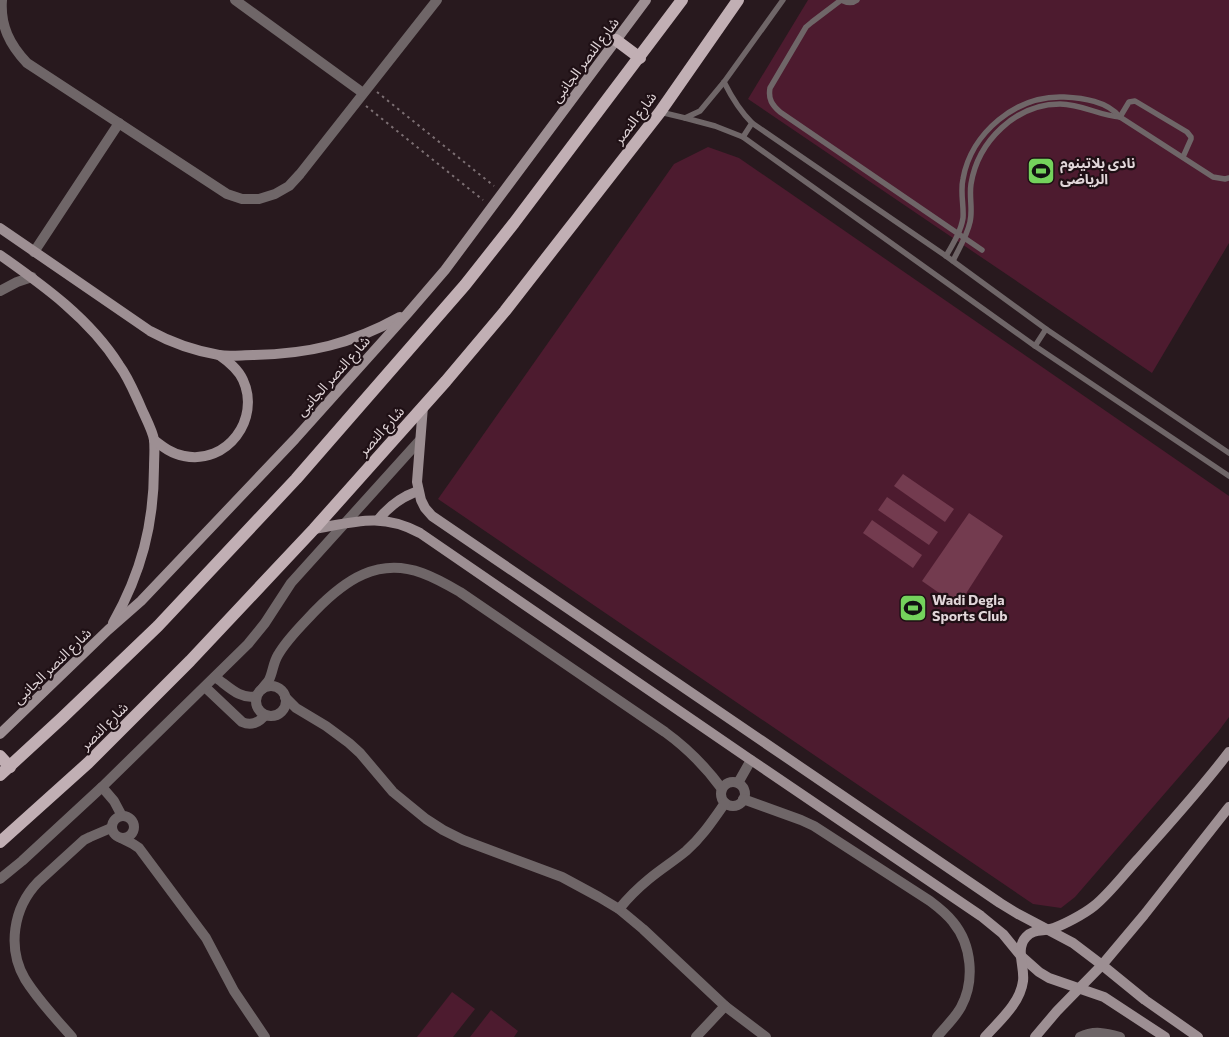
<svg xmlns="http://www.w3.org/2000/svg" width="1229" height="1037" viewBox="0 0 1229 1037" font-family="Commissioner,'Noto Sans Arabic',sans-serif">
	<rect width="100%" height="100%" fill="#28191e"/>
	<g fill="#4d1b2f">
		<path d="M808,0H1229V243L1152,373L748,99Z"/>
		<path d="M708,147L739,158L1229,496V717L1218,732L1075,897L1061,908L1033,904L438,499L674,164Z"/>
		<path d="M452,992L475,1009L453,1037H417Z"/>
		<path d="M491,1010L518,1031L514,1037H470Z"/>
	</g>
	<g fill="#733b4f">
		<path d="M903,474L954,509L945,522L894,486Z"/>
		<path d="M887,497L938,532L929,545L878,510Z"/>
		<path d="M969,513L1003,536L958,606L922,581Z"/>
		<path d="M872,520L922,555L913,568L863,533Z"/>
	</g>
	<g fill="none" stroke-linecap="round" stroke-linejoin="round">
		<g stroke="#7c6f73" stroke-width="2" stroke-dasharray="2.5 4" stroke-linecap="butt">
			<path d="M377,92L494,186"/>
			<path d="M366,106L483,200"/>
		</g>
		<g stroke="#6f6668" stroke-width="5.5">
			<path d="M841,0L812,22L806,27L770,88C768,99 772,105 780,112L982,250"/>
			<path d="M841,0C847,3 852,4 857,0"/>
			<path d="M724,82C732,98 740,111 752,123L946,256L1046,329L1229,453"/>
			<path d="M660,112L685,118L700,111L724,82L783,0"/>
			<path d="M1120,117L1129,102L1135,101L1187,132L1191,137V139L1183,157"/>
			<path d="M685,118L715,126L743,137L1035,346L1229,476"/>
			<path d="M743,137L752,123"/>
			<path d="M946,256C953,244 961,231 963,218C964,205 960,192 963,179C971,133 1016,95 1064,97C1083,98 1107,101 1120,117L1213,177L1225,179L1229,178"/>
			<path d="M953,261C959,248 967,236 970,222C973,210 969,197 971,184C978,141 1016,104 1060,104C1082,104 1100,116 1120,117"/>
			<path d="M1035,346L1046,329"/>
		</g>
		<g stroke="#6f6668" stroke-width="10">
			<path d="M2,0C0,26 10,45 27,63L227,194L242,199H259L275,194L289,186L300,174L437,0"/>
			<path d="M235,0L363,93"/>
			<path d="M34,252L119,123"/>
			<path d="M0,291L17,282L32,277"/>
			<path d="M215,677C228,686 240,700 256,696"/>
			<circle cx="271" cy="701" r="15"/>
			<path d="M205,687L242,722C251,726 259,723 265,715"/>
			<path d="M262,689C264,686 267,683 269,680C273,672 273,663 278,655C287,639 302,625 315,611C345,580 378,557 422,573C436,578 448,585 460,592L665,732C687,748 706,767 722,789"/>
			<path d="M285,697L296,708L326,726L349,743L360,753L393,792L426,819L443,830L463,840L562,877L599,897L619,909L643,929L725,1006L766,1037"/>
			<circle cx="733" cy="794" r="12"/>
			<path d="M738,783L751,760"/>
			<path d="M102,787L114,801L122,816"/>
			<path d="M743,799L801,820L814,826L930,901C938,907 946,913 953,922C972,945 975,981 961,1007C955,1018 945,1027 937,1037"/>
			<circle cx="123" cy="827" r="11"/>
			<path d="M121,838L133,844L139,848L206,938L234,991L265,1037"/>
			<path d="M0,879L22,861L102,787L248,644L265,623L291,583L420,440"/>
			<path d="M619,909C628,898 638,888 649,879C661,869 674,861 686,851C702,837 713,820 725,803"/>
			<path d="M72,1037C56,1019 38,1000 25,979C7,948 13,908 38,882L84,840L90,837L111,828"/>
			<path d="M696,1037L725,1006"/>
			<path d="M1080,1037C1094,1030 1106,1033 1120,1037"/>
		</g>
		<g stroke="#9d8f93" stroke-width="10">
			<path d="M0,228L150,331C170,342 196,351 219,355C229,357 242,355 253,355C309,354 351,344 400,317"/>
			<path d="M0,255C44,286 90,319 119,365C128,377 134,392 140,405C144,415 153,431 154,440C155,449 154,459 154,467C154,525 141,573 113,623"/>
			<path d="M423,406L417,482L421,500L425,508L432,516L1000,903L1018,914L1073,943L1102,965L1145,1000L1198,1037"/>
			<path d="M154,440C163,447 172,454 184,456C227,465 261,419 243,380C238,369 229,362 219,355"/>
			<path d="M378,520C389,506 401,497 418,491"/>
			<path d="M314,529C354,522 382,512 420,533L751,760L981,916L1003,934L1021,956L1039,972L1049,978L1104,997L1165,1037"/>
			<path d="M0,734L108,630L141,601L295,439L408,313L445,270L646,0"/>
			<path d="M985,1037C999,1021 1020,1004 1023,981C1025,967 1015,949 1026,937C1034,928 1044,932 1054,928C1065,924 1084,914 1094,906C1109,894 1124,874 1138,859C1169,824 1201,789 1229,752"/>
			<path d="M1035,1037L1057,1011L1102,965L1144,915L1229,807"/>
		</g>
		<g stroke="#c1afb4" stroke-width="12">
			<path d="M616,40L640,58"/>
			<path d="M0,756L10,767"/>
			<path d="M0,775L62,718L158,626L296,479L465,285L514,223L682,0"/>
			<path d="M0,842L88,763L190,661L314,529L446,381L505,311L660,112L738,0"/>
		</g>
	</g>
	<defs>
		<g id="stadium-square" transform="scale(1.4375)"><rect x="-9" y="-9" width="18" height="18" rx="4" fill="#74d25c" stroke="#1f1015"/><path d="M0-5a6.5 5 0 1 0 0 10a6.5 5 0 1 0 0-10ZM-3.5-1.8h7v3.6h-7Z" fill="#111"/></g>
	</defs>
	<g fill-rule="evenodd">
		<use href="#stadium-square" x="1041" y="171"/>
		<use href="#stadium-square" x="913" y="608"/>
	</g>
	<g text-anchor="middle" stroke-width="4.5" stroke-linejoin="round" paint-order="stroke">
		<g font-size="14" fill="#e1d6d9" stroke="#1f1015">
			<text transform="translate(585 60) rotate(-53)" y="5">شارع النصر الجانبى</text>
			<text transform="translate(635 118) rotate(-53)" y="5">شارع النصر</text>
			<text transform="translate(333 376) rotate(-48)" y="5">شارع النصر الجانبى</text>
			<text transform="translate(381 431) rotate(-48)" y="5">شارع النصر</text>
			<text transform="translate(52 666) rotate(-44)" y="5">شارع النصر الجانبى</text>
			<text transform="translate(104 726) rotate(-45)" y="5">شارع النصر</text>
		</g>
		<g font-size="14" font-weight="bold" fill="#e1d6d9" stroke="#1f1015" text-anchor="start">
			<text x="1060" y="168">نادى بلاتينوم<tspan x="1060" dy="16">الرياضى</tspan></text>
			<text x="932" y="605">Wadi Degla<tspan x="932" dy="16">Sports Club</tspan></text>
		</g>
	</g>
</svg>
